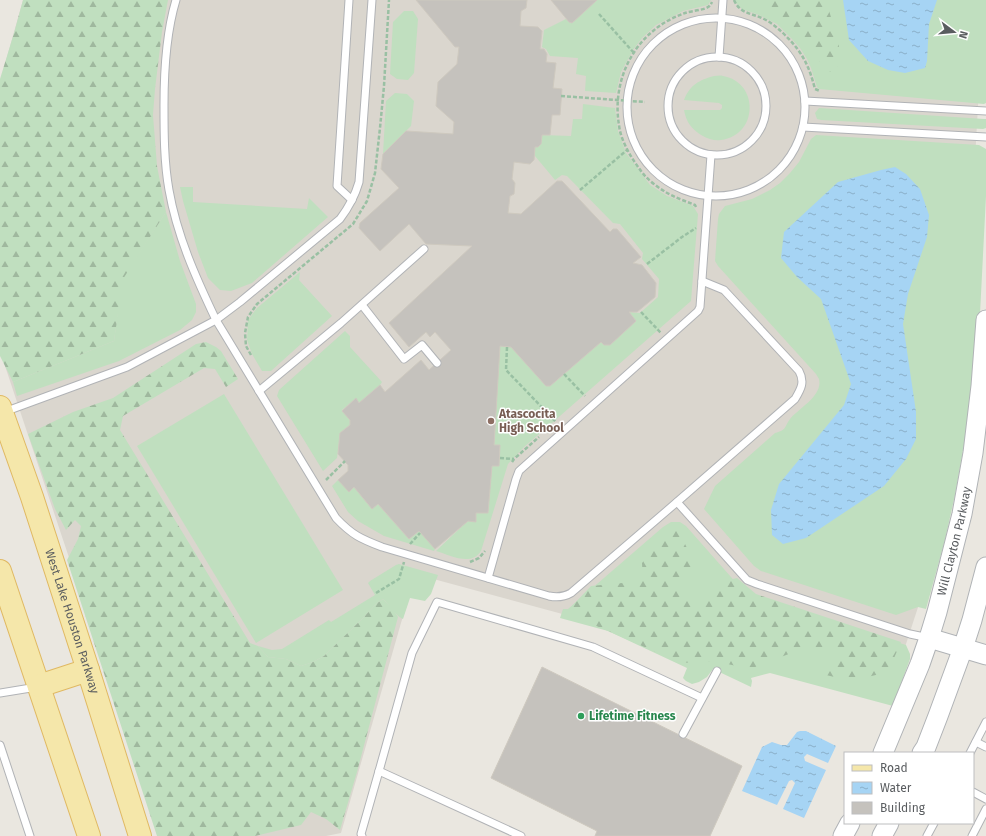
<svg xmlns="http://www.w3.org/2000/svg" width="986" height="836" viewBox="0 0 986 836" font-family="'Fira Sans',sans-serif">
	<defs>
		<pattern id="forest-firs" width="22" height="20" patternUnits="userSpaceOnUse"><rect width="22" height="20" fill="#c0dfbf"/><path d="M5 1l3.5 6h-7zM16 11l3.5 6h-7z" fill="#9fb89e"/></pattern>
		<pattern id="water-ripples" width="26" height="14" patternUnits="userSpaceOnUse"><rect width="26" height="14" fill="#a6d4f4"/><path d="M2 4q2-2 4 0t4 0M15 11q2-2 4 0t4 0" fill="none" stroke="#8aafc9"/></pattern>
	</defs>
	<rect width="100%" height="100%" fill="#eae7e0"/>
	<path fill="#dad6ce" d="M23,0H984L961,408L923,592L887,702L415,574L341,833L326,836H162L5,366L0,82Z"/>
	<g fill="#c0dfbf">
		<path d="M597,0H711L708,5L683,11L656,25L642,38L633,50L621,72L616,93L585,91L586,76L576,74L578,58L550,56L546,49L542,47L544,30L566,19L569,22L572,23Z"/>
		<path d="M735,0H986V103L984,104L819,89L817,87L811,68L807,59L800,48L791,38L777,24L759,15L742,9L736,3Z"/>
		<path d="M404,11H413L418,19L414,73L408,80L397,79L390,74L393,22Z"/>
		<path d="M714,76C717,76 720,75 723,76C759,82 759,135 721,140C715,141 708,139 703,136C692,130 686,122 684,110H720L722,108V105L719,103L684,100C690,85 699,80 714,76Z"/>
		<path d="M395,93L407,94L414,101L411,126L383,154L386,101Z"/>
		<path d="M583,104L615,108L618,131L626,153L650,185L667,196L693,206L698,214L691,301L552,423L524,447L508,464L481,551C471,567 450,555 436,551L476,513H488L492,466H499L500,445H494L500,346L511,347L546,386H550L601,342L610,345L636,321L629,312L640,313L658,297L659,279L642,259L643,253L620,224L613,223L567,176L562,175L555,180L535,156V147H538L541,144L542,135L571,136L573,119H582Z"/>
		<path d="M819,108L984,119H986V128L983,129L821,120L817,119L815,113Z"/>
		<path d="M816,135L979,145L986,149V196L977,373L955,495L945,540L926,609L918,607L896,615L761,571L754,566L704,509L715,486L775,433C787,430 784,427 790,419C799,408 823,396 819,379C818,377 817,376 816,374L718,266L715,261L718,219L719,214L725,206L752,199L770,190L780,183L790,173L799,162L811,139Z"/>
		<path d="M180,187H193V202L307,209L309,198L328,217L252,283L231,291L220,290L208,278L198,252L183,201Z"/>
		<path d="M166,212L180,261L196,304V312L192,320L180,330L119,361L17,396L13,382L114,341L122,279Z"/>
		<path d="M300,272L299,280L332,316L271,371H262L252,354L247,340L248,320L257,308Z"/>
		<path d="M345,331L350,336V347L382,382L380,385L359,403L355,399L342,410L350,420V425L340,433L337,458L323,471L277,396L279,390Z"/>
		<path d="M224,394L343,590L256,643L137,446Z"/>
		<path d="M338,480L354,487L372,509L378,504L409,539L419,531L435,549L434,551L384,536L358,521L348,512L332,486Z"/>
		<path d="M671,522H680L686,526L746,594L906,645L910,654V659L893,706L770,673L751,678L752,681L751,687L713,669L707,677L699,682L692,684L686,681L683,678L687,668L608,631L560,618L563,609H568L663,527Z"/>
		<path d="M399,564L438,575L431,594L425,601L410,598L403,619C394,615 390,605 383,599L376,604L363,618L324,656L313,662L301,666L286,659L268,657L258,646L272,650L282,649L329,620L331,622L375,595L368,583L370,581L396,565Z"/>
	</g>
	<g fill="url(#forest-firs)">
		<path d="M23,0H168L162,32L155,89L153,115L157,166L166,212L123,279L114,341L13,382L0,356V79L14,33Z"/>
		<path d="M760,0H826L839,45L837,69L830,72Z"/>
		<path d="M206,342L216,347L221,351L238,379L226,387L215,369L204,368L123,416L120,430L250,643L258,646L268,657L286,659L301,666L313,662L324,656L363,618L376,604L383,599L392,608L398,617L357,772L340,830L326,819L311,812L301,825L255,836H157L67,560L78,539L81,526L75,520L66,530L55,509L28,434L73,412L113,398L196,344Z"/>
		<path d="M677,527L695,565L682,587L695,604L724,581L737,578L756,594L901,642L888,672L851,681L826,675L844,650L807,647L750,669L714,661L681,663L592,624L572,606L591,586L643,581L642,563L667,529Z"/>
	</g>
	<g fill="url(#water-ripples)">
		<path d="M843,0H937L929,24L927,61L925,68L905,73L888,70L868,61L849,40Z"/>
		<path d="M895,167L906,174L920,189L929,215L927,237L908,294L903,324L916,412V439L906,459L884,486L806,538L783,544L772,535L771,510L779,484L844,405L851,384L821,299L797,277L781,258L784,232L838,182L881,170Z"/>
		<path d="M800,731H806L836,746L828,763L807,754L804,757L805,761L826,770L804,818L783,809L795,783L792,780L789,781L777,805L742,791L762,747L772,742L781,745H787L797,732Z"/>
	</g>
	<g fill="#c5c2bd" stroke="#cec9bf">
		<path d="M416,0H527L526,8L521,11L520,26L538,27L542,31L540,49H544L547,54L546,62L556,63L553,88L562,89L560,115H552L550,135H542L541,144L538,147H535L534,160L530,164L514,162L512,179L515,183L514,194L510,196L508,213L521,214L557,181H562L610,232L613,229H617L641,257L633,263L642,265L656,283L655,297L637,312H629L636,321L610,345H604L601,342L550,386H546L511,347L500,346L494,445H500L499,466H492L488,513H476V522L468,521L435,549L419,531L409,539L378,504L372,509L354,487L349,492L338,480L348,471V465L338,454L340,433L350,425V420L342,411L356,398L359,403L380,385L385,392L421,360L429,370L451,350L435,332L430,337L426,332L409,347L389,323L472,246L426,244L409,224L380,251L359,228L360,223L399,188L381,169L383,154L406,131L453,134L454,122L436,106L438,82L457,64L459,47H455Z"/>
		<path d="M551,0H597L572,23L569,22Z"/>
		<path d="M542,667L742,766L710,836H595L597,831L491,778Z"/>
	</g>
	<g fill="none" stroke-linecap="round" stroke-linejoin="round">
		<g stroke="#b1b3b6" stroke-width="9">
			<g id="lane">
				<path d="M176,0C166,33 164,70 164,105C164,133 164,162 169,190C177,236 196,278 216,320L336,518C352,535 361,539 382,547L549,596C558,598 564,597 571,593L677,502L795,399C801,389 805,382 799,371L724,290L702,281"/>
				<path d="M349,0L337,186L352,200"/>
				<circle cx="716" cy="107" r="89"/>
				<circle cx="717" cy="106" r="49"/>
				<path d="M719,57L723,0"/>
				<path d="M805,101L986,111"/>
				<path d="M803,127L986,137"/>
				<path d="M362,305L404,359L422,345L437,363"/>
				<path d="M259,391L341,323L424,249"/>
				<path d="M4,412L127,367L216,320L240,302L340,219C349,207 355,196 359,182L372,0"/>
				<path d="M677,502L747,580L757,584L910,634L929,638"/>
				<path d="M488,578L516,479L519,471L698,311L700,307L711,155"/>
				<path d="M0,693L37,687"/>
				<path d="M683,734L717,671"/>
				<path d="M976,742L986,747"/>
				<path d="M0,745L30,836"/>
				<path d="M970,753L986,722"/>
				<path d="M379,771L521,836"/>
				<path d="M973,792L986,799"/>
				<path d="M362,836L361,834L379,771L412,653L437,602L593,647L702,698"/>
				<path d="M927,836L934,823"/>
				<path d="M972,836L986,809"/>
			</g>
		</g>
		<g stroke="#b0b3b6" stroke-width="21">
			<g id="secondary">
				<path d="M929,638L986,655"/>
				<path id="s1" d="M883,753L920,664L929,638L937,612L962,514L973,453L981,386L986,320"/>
				<path d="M922,753L926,747L938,716L963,648L972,620L986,567"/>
				<path d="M843,836L850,823"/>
				<path d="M882,836L889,823"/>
			</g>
		</g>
		<g stroke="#e0b963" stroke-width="24">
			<g id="primary">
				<path id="s2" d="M0,407L32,497L88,670L140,836"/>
				<path d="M0,571L89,836"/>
				<path d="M39,686L88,670"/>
			</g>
		</g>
		<g stroke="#99c0a3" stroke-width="2.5" stroke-dasharray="4 2" stroke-linecap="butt">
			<path d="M734,0C740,14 752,13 764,19C772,23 779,29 786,36C803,53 809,66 815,89L820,91"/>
			<path d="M599,14L634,53"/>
			<path d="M561,96L645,102"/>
			<path d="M580,190L627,150"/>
			<path d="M696,207L695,205C685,201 673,197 664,191C657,187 650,181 645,176C640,170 636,164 632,158C626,148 620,136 619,125C613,90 626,53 653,31C662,23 674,17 685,13C691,11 704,10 708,7C710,6 711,4 712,2"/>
			<path d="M647,264L682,237L696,228"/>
			<path d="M641,312L661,333"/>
			<path d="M507,347L506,370L556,422"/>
			<path d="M251,355L246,346L245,333L248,317L257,304L353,224L367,201L375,173L380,128L384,86L389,0"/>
			<path d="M564,374L585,396"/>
			<path d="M500,458L514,459"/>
			<path d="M512,462L514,459L539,437"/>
			<path d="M326,480L345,461"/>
			<path d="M410,544L420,533"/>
			<path d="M470,562L479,558L485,551"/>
			<path d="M376,593L399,579L404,562"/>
		</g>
		<use href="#lane" stroke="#fff" stroke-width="7"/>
		<use href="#secondary" stroke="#fff" stroke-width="19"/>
		<use href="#primary" stroke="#f5e7aa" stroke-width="22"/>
	</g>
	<circle fill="#8d6e63" stroke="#fff" stroke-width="1.5" cx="491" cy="421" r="4"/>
	<circle fill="#2e9e5b" stroke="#fff" stroke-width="1.5" cx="581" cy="716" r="4"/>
	<g text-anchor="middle" stroke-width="3" stroke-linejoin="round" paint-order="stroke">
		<g font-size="12" font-weight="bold" fill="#785e54" stroke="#fff" text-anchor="start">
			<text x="499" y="418">Atascocita<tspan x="499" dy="14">High School</tspan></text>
		</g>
		<g font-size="12" fill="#595c5f" stroke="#fff">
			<text dy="4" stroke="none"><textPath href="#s1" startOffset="224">Will Clayton Parkway</textPath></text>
			<text dy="4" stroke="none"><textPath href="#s2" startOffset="226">West Lake Houston Parkway</textPath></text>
		</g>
		<g font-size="12" font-weight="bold" fill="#27864d" stroke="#fff" text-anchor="start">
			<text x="589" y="720">Lifetime Fitness</text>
		</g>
	</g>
	<rect x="844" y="752" width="130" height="72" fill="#ffffff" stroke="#bdbebf"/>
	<rect x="852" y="765" width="20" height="6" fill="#f5e7aa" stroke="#bdbebf"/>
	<text x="880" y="772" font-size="12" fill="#595c5f">Road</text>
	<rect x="852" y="782" width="20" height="12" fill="url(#water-ripples)" stroke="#bdbebf"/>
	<text x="880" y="792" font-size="12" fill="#595c5f">Water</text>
	<rect x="852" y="802" width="20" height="12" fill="#c5c2bd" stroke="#bdbebf"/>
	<text x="880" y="812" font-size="12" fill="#595c5f">Building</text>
	<g transform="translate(954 32) rotate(106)" stroke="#ffffff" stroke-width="3" paint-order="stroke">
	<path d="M0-3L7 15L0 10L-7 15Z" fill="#595c5f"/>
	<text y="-6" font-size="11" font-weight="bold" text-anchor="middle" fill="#595c5f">N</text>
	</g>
</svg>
